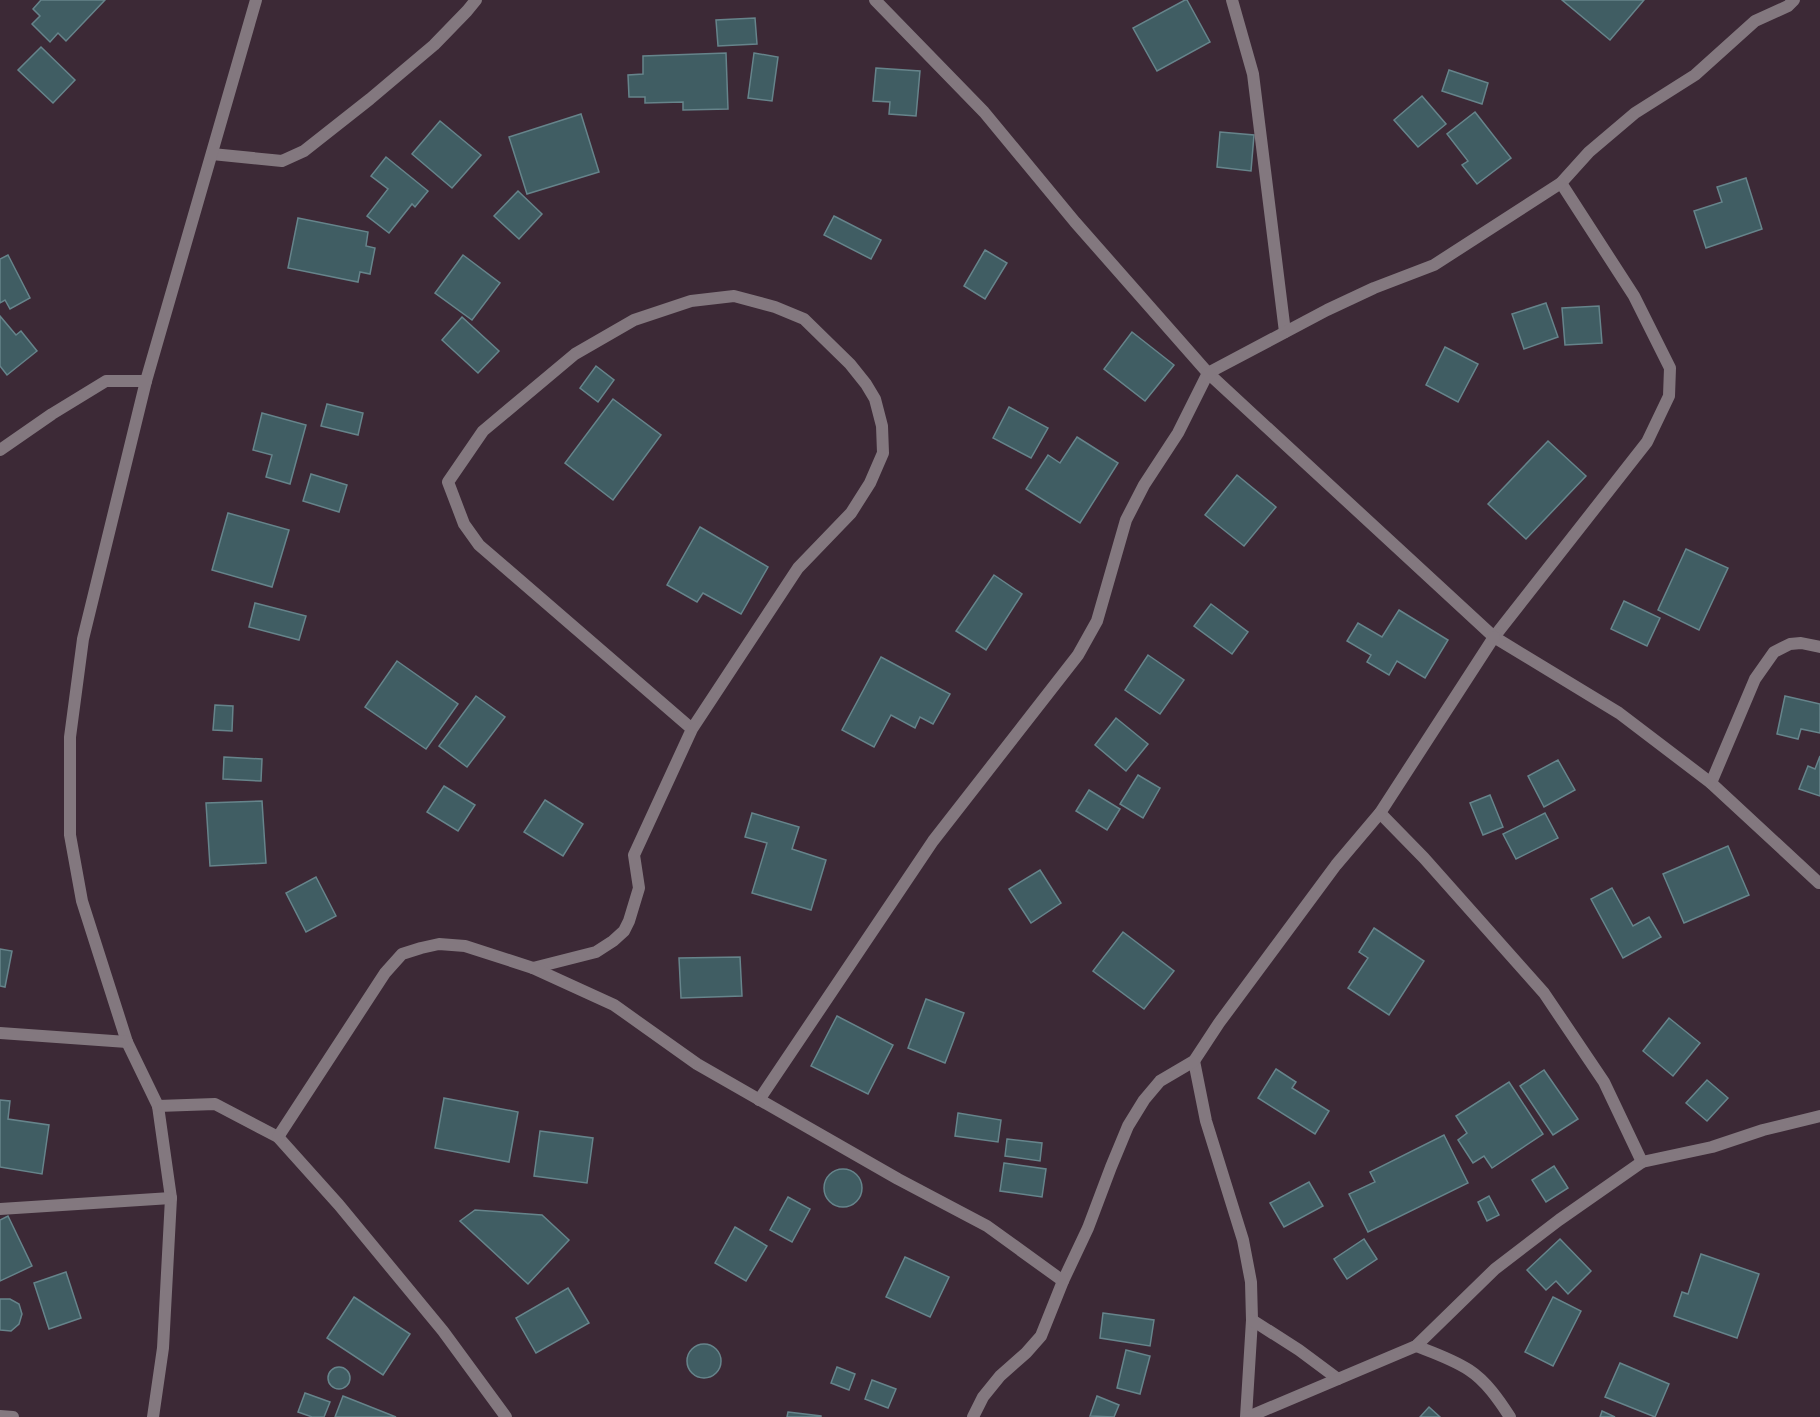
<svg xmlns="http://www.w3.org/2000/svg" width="1820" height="1417" viewBox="0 0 1820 1417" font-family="Bitter,serif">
	<rect width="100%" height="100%" fill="#3c2936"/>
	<g fill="#405d63" stroke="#66848b" stroke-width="1.5">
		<path d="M41,0H105L66,41L58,33L50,42L32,24L40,16L33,9Z"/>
		<path d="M1185,0H1187L1210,42L1157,71L1133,28Z"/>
		<path d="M1562,0H1644L1610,40Z"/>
		<path d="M755,18L757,44L718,46L716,20Z"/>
		<path d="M41,47L75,80L53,103L18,70Z"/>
		<path d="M726,53L728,109L683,110V102L645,103V97H629L628,75L643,74V56Z"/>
		<path d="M754,53L778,57L772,101L748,98Z"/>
		<path d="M876,68L920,71L916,116L889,114L890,102L873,101Z"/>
		<path d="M1449,70L1488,83L1482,104L1442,91Z"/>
		<path d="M1422,96L1446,124L1418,147L1394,120Z"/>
		<path d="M1475,112L1511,158L1477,184L1462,165L1468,161L1447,134Z"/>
		<path d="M581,114L599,172L527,194L509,137Z"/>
		<path d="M440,121L481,155L452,188L412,154Z"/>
		<path d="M1220,132L1254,135L1251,171L1217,167Z"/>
		<path d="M386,157L428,191L415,207L412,204L389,233L367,216L388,189L371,176Z"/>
		<path d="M1746,178L1762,229L1706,248L1694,211L1722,202L1717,187Z"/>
		<path d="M518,191L542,214L519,239L494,216Z"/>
		<path d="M834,216L881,240L871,259L824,235Z"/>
		<path d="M298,218L368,232L366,246L375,248L370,274L360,272L358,282L288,268Z"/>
		<path d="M985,250L1007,263L985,299L964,286Z"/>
		<path d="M8,255L30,298L10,309L5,300L0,303V259Z"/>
		<path d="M463,255L500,283L472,320L435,293Z"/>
		<path d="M1546,303L1558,337L1524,349L1512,314Z"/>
		<path d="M1599,306L1602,343L1565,345L1562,308Z"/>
		<path d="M0,316L16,335L21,331L37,351L7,375L0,366Z"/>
		<path d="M462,317L499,351L478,373L442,340Z"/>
		<path d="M1132,332L1174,365L1145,401L1104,369Z"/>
		<path d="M1445,347L1478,364L1458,402L1426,385Z"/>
		<path d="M596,366L614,380L598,402L580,388Z"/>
		<path d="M613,399L661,435L613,500L565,463Z"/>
		<path d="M327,404L363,413L358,435L321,426Z"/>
		<path d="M1009,407L1048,428L1031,458L993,438Z"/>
		<path d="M262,413L306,425L290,484L266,477L272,455L253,450Z"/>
		<path d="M1077,437L1118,463L1080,523L1026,489L1048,455L1060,463Z"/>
		<path d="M1548,441L1586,476L1526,539L1488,504Z"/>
		<path d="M311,474L347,485L339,512L303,501Z"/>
		<path d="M1237,475L1276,507L1244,546L1205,515Z"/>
		<path d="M228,513L289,530L272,587L212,570Z"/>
		<path d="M700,527L768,567L741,614L703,593L697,602L667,585Z"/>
		<path d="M1686,549L1728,568L1699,630L1658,610Z"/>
		<path d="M994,575L1022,594L986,650L956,631Z"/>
		<path d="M1624,601L1660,618L1647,646L1611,629Z"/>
		<path d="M255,603L306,616L299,640L249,627Z"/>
		<path d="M1211,604L1248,632L1232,654L1194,626Z"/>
		<path d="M1399,610L1448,640L1425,678L1397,661L1389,675L1367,662L1371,655L1347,641L1358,623L1382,637Z"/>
		<path d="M1148,655L1184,680L1160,714L1125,690Z"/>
		<path d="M881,657L950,694L933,724L920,717L915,728L891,715L874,747L842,730Z"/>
		<path d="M397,661L458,704L426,749L365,707Z"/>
		<path d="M476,696L505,717L467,767L439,746Z"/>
		<path d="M1785,696L1820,704V733L1801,729L1798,739L1777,734Z"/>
		<path d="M215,705L233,706L232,731L213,730Z"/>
		<path d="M1116,718L1148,744L1126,771L1095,745Z"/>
		<path d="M1820,756V796L1799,789L1808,766L1815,769Z"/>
		<path d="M224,757L262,759L261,781L223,779Z"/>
		<path d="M1558,760L1575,790L1544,807L1528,776Z"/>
		<path d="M1138,775L1160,788L1143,818L1120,804Z"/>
		<path d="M444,786L475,805L458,831L427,812Z"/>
		<path d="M1089,790L1120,809L1107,830L1076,811Z"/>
		<path d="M1490,795L1503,827L1483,835L1470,803Z"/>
		<path d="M545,800L583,824L563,856L524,832Z"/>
		<path d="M262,801L266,863L210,866L206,803Z"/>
		<path d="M752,813L799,827L792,849L826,860L811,910L752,893L767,843L745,837Z"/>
		<path d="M1545,813L1558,838L1516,859L1503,834Z"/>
		<path d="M1728,846L1749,895L1684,923L1663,874Z"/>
		<path d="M1040,870L1061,903L1031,923L1009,889Z"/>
		<path d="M316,877L336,916L306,932L286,893Z"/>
		<path d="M1612,888L1633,926L1649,917L1661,937L1623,958L1591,899Z"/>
		<path d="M1374,928L1424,961L1389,1015L1348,988L1368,958L1359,952Z"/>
		<path d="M1123,932L1174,971L1144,1009L1093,971Z"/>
		<path d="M0,949L12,951L5,987L0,986Z"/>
		<path d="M740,957L742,996L681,998L679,958Z"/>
		<path d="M926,999L964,1013L945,1063L908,1048Z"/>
		<path d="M837,1016L893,1045L868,1094L811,1066Z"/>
		<path d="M1669,1018L1700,1043L1673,1076L1643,1051Z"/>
		<path d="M1276,1069L1296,1082L1292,1088L1329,1111L1315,1134L1258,1098Z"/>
		<path d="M1544,1070L1578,1119L1553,1135L1520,1086Z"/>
		<path d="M1707,1080L1728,1098L1707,1121L1686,1103Z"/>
		<path d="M1509,1082L1543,1134L1492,1168L1484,1156L1473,1163L1458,1140L1467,1133L1456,1116Z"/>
		<path d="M444,1098L518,1112L509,1162L435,1148Z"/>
		<path d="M0,1100L10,1101L8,1119L49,1125L42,1174L0,1167Z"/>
		<path d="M958,1113L1001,1120L998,1142L955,1136Z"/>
		<path d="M540,1131L593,1138L587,1183L534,1176Z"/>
		<path d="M1444,1135L1468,1183L1368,1232L1349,1194L1375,1182L1370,1172Z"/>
		<path d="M1007,1139L1042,1143L1040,1161L1005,1156Z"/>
		<path d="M1004,1163L1046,1169L1042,1197L1000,1191Z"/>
		<path d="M1554,1166L1568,1188L1546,1202L1532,1180Z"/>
		<circle cx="843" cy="1188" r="19"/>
		<path d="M1309,1182L1323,1206L1284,1227L1270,1203Z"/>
		<path d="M1489,1196L1499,1215L1487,1221L1478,1202Z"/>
		<path d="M788,1197L810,1209L792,1242L770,1230Z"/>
		<path d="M475,1210L542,1215L569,1240L528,1284L460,1221Z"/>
		<path d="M8,1216L32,1266L0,1281V1220Z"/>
		<path d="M735,1227L767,1246L746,1281L715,1263Z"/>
		<path d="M1364,1239L1377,1259L1347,1279L1334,1259Z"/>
		<path d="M1560,1239L1591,1271L1568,1294L1556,1281L1546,1290L1527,1270Z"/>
		<path d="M1701,1254L1759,1274L1737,1338L1674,1316L1682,1292L1688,1294Z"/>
		<path d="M905,1257L949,1277L930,1317L886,1297Z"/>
		<path d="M66,1272L81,1318L49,1329L34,1283Z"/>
		<path d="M568,1288L589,1323L536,1353L516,1318Z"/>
		<path d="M354,1297L410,1334L383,1375L327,1338Z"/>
		<path d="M1553,1297L1581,1311L1553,1366L1525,1352Z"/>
		<path d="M0,1299H10L19,1304L22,1314L19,1324L11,1331L0,1330Z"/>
		<path d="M1103,1313L1154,1320L1150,1346L1100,1338Z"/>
		<circle cx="704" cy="1361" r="17"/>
		<path d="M1126,1350L1150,1356L1140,1394L1117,1388Z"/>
		<path d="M1620,1363L1669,1384L1655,1417L1605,1397Z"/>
		<path d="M837,1367L855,1374L849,1390L831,1383Z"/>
		<circle cx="339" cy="1378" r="11"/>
		<path d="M872,1380L896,1389L888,1408L865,1399Z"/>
		<path d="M305,1393L330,1402L324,1417H312L298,1412Z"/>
		<path d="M343,1396L396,1417H335Z"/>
		<path d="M1097,1396L1119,1405L1114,1417L1090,1416Z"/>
		<path d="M1429,1407L1440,1417H1420Z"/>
		<path d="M1602,1411L1615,1417H1600Z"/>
		<path d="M788,1412L821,1416V1417H787Z"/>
	</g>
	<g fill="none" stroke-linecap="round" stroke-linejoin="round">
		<g stroke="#83787f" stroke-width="12">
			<path d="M1232,0L1253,74L1285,332"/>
			<path d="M1494,637L1647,442L1669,396L1670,368L1634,296L1561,183"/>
			<path d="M533,968L596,952L613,941L624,931L629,921L639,888L634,855L692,729L798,568L851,513L870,483L883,453L882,426L875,399L866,384L850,364L804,319L775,307L734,296L691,301L634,320L575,354L483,431L448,482L464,524L479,545L692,729"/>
		</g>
		<g stroke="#83787f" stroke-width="12">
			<path d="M875,0L984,112L1075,222L1208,373L1494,637L1619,713L1711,783L1819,883"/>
			<path d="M212,154L282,161L304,151L370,99L434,45L467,11L476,0"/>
			<path d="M146,381L83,639L70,737V835L82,901L127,1042L158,1106L171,1198L163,1348L153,1417"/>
			<path d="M1711,783L1755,679L1774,652L1790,644L1801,643L1820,647"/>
			<path d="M1380,813L1424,858L1544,993L1604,1082L1642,1162"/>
			<path d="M0,1033L127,1042"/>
			<path d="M1194,1061L1206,1121L1243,1240L1251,1282L1252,1320L1246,1417"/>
			<path d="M759,1100L933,841L1078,655L1097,621L1126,520L1144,485L1178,433L1208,373L1327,310L1374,288L1434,265L1561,183L1589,152L1635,113L1695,75L1755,21L1788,6L1794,0"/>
			<path d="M158,1106L215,1104L278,1137L339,1205L443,1331L506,1417"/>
			<path d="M278,1137L385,973L402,954L421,948L439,944L465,946L533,968L614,1005L697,1064L898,1179L987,1226L1063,1281"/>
			<path d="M0,1209L171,1198"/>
			<path d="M1252,1320L1299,1350L1338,1379"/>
			<path d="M1416,1346C1434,1353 1452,1359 1469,1370C1486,1381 1499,1400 1510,1417"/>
			<path d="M0,1416L13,1417"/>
			<path d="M973,1417L983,1397L1000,1376L1026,1353L1041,1336L1063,1281L1088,1228L1111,1167L1128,1126L1144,1100L1160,1081L1194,1061L1219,1023L1336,865L1380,813L1494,637"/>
			<path d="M1248,1417L1416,1346L1495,1269L1559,1220L1642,1162L1712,1147L1763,1130L1820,1116"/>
		</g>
		<path stroke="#83787f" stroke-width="12" d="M0,450L52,414L106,381H146L256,0"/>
	</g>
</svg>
